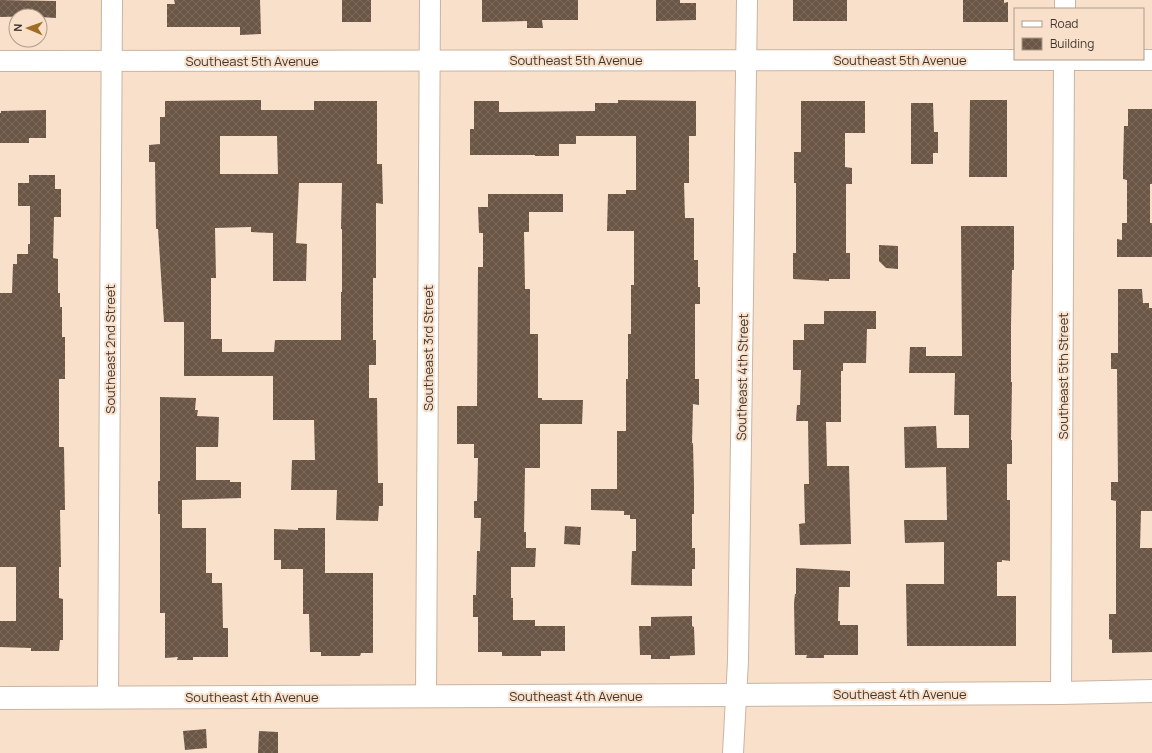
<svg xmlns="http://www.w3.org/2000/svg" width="1152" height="753" viewBox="0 0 1152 753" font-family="Manrope,sans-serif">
	<defs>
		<pattern id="building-cross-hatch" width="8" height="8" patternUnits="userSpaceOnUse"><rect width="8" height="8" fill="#6b5545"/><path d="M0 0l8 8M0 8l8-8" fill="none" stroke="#7d6b5e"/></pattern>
	</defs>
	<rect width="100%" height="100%" fill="#f8e0cb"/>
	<g fill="url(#building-cross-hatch)" fill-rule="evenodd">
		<path d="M0,0L56,1V18L40,17V16L0,17Z"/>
		<path d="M174,0H260L261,34L240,35V27H167V4H175Z"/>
		<rect x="342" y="0" width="29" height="22"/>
		<path d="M482,0H578V20H542L543,28H527V21L482,22Z"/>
		<path d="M656,0H680V3H696V20L656,21Z"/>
		<rect x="793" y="0" width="54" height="21"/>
		<path d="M963,0H1004V3L1008,2V22H963Z"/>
		<path d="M261,100V110H314V101H377V164H382L383,204L376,203V278H373V340H376V365H369V398H377L378,483H383V506H379L378,521L336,520L337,490H291L292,460H315L314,420H273V376H184V322H164L158,229H156L155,162H149V145L160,144V117H165V101ZM220,136H277L278,174H220ZM299,183H342L341,229H342V292H341V340H275L274,352H222V339H211V278H216L215,228L251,227V232L273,233V281H306L307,244L296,243Z"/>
		<path d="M618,100L696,101V136H689V183H684L685,218H694V260H698V287H700V304H695V379H699V405L693,404L692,443H693L694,485V514H692V548H695V569H692V586L631,585L632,551H636V519H630V515H624V511L591,510V489H617V431H626V379H628V334H631V285H634V231H607L608,194H626V190H636V136H576V144H559V156H535V155H470V129H474V101H499V112L595,111V103H618Z"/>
		<path d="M970,100H1007V177H969Z"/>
		<path d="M801,101H865V133H845V167L852,168V184H846V253H850V279H829V281L793,279V253H796V183H794V152H801Z"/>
		<path d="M911,103H933L934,132H938V153H933V164H911Z"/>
		<path d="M1128,109H1152V184H1150V223H1152V257H1117V239L1122,240V223H1127V180L1123,179V170L1124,126H1128Z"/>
		<path d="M46,110V138H29V143H0V113H1V111Z"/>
		<path d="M29,175H55V189H61V217H54L53,258L58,259V293H60V307H62V337H65V379H59V447H64L65,510H60L61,567H59V598L63,599V640H60L59,651H31V648L0,647V621H16V567H0V293H12L13,264H17V254H28V244H30V206H18V183H29Z"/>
		<path d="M488,194H563V212H529V232H524L525,289H530V334H538V398H542V400H583L582,424H540V468H525L524,532H526V548H536L535,567H511V598H513V620H535V626H565V651H541V656H502V652H478V617H473V595H476L477,551H480L481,518H474V501H477L478,458H474V444H457V406H477L478,267H483V233H479L478,207H488Z"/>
		<path d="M961,226H1014V270H1012L1011,326V382H1012L1011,440H1012V464H1007V500H1010V561L1002,560V562H997V596H1016V646H907L906,584H944V542L905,543L904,520H947L946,467L905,468L904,427L936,426L937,448H969V415H954L955,373H909L910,347H926V356H962Z"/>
		<path d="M879,245L898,246V269L886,268L879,261Z"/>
		<path d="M1118,289H1142L1143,303H1149V308H1152V511H1141L1140,548H1152V652L1112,653V640L1109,639V614H1116V501L1111,500V482H1118L1117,369H1111V353H1118Z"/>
		<path d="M824,311H876V329H867L866,363H843V371H841V422H826L827,466H849L851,544L800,545L799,524L805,523L804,484H809L808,421H796L797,405H800L801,370H793V340H804V324H824Z"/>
		<path d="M160,397L196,398L195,410H198L197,416L219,417L218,447H196V480H230V482H241V498L182,500V528H206V573H212V583H222L223,628H228V657H193V660H177L178,657L165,658V613H160V514H158V481H160Z"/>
		<path d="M565,526L581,527L580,545L564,544Z"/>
		<path d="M298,528H325V573H373V653H361L360,656H321V652H310L309,614H303V569H281V560H274V529L298,530Z"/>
		<path d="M796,568L850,571V587H839L838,621H840V625H858V655H824V658H806L807,655H795L794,603L795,594H796Z"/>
		<path d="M692,616V626L694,627L695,655L670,656V659H651V655H640L639,626H651V617Z"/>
		<path d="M206,729L207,748L185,750L183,731Z"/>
		<path d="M259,731L278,732V753H258Z"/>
	</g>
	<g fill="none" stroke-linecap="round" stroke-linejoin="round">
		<g stroke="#cbb4a0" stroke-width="22">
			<g id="minor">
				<path d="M1065,9V0"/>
				<path d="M0,61L1152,60"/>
				<path d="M1061,693L1064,59"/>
				<path d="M426,696L430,0"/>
				<path d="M108,698L112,0"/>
				<path d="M733,753L738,661L747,0"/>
			</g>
		</g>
		<g stroke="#cbb4a0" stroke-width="24">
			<path id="secondary" d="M0,698L736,695L1061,693L1152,691"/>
		</g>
		<use href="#minor" stroke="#fff" stroke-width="20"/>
		<use href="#secondary" stroke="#fff" stroke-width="22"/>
	</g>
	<g text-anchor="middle" stroke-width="4" stroke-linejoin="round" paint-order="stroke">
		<g font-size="13" fill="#40362e" stroke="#f8e0cb">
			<text x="576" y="65">Southeast 5th Avenue</text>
			<text x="900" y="65">Southeast 5th Avenue</text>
			<text x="252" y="66">Southeast 5th Avenue</text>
			<text transform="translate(428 348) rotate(-90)" y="5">Southeast 3rd Street</text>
			<text transform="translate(110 349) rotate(-90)" y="5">Southeast 2nd Street</text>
			<text transform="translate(1063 376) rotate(-90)" y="5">Southeast 5th Street</text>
			<text transform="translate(742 377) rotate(-89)" y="5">Southeast 4th Street</text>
			<text x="900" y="699">Southeast 4th Avenue</text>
			<text x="576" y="701">Southeast 4th Avenue</text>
			<text x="252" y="702">Southeast 4th Avenue</text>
		</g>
	</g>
	<rect x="1014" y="8" width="130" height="52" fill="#f8e0cb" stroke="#ae9c8c"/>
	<rect x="1022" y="21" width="20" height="6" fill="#ffffff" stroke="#ae9c8c"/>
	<text x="1050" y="28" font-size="12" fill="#40362e">Road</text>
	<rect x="1022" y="38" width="20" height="12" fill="url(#building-cross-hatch)" stroke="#ae9c8c"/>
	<text x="1050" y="48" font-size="12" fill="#40362e">Building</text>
	<g transform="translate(28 28) rotate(272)"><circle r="19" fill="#f8e0cb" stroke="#ae9c8c"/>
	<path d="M0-3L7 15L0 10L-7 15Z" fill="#9f6d23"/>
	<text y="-6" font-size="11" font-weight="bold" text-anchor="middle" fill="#40362e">N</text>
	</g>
</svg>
